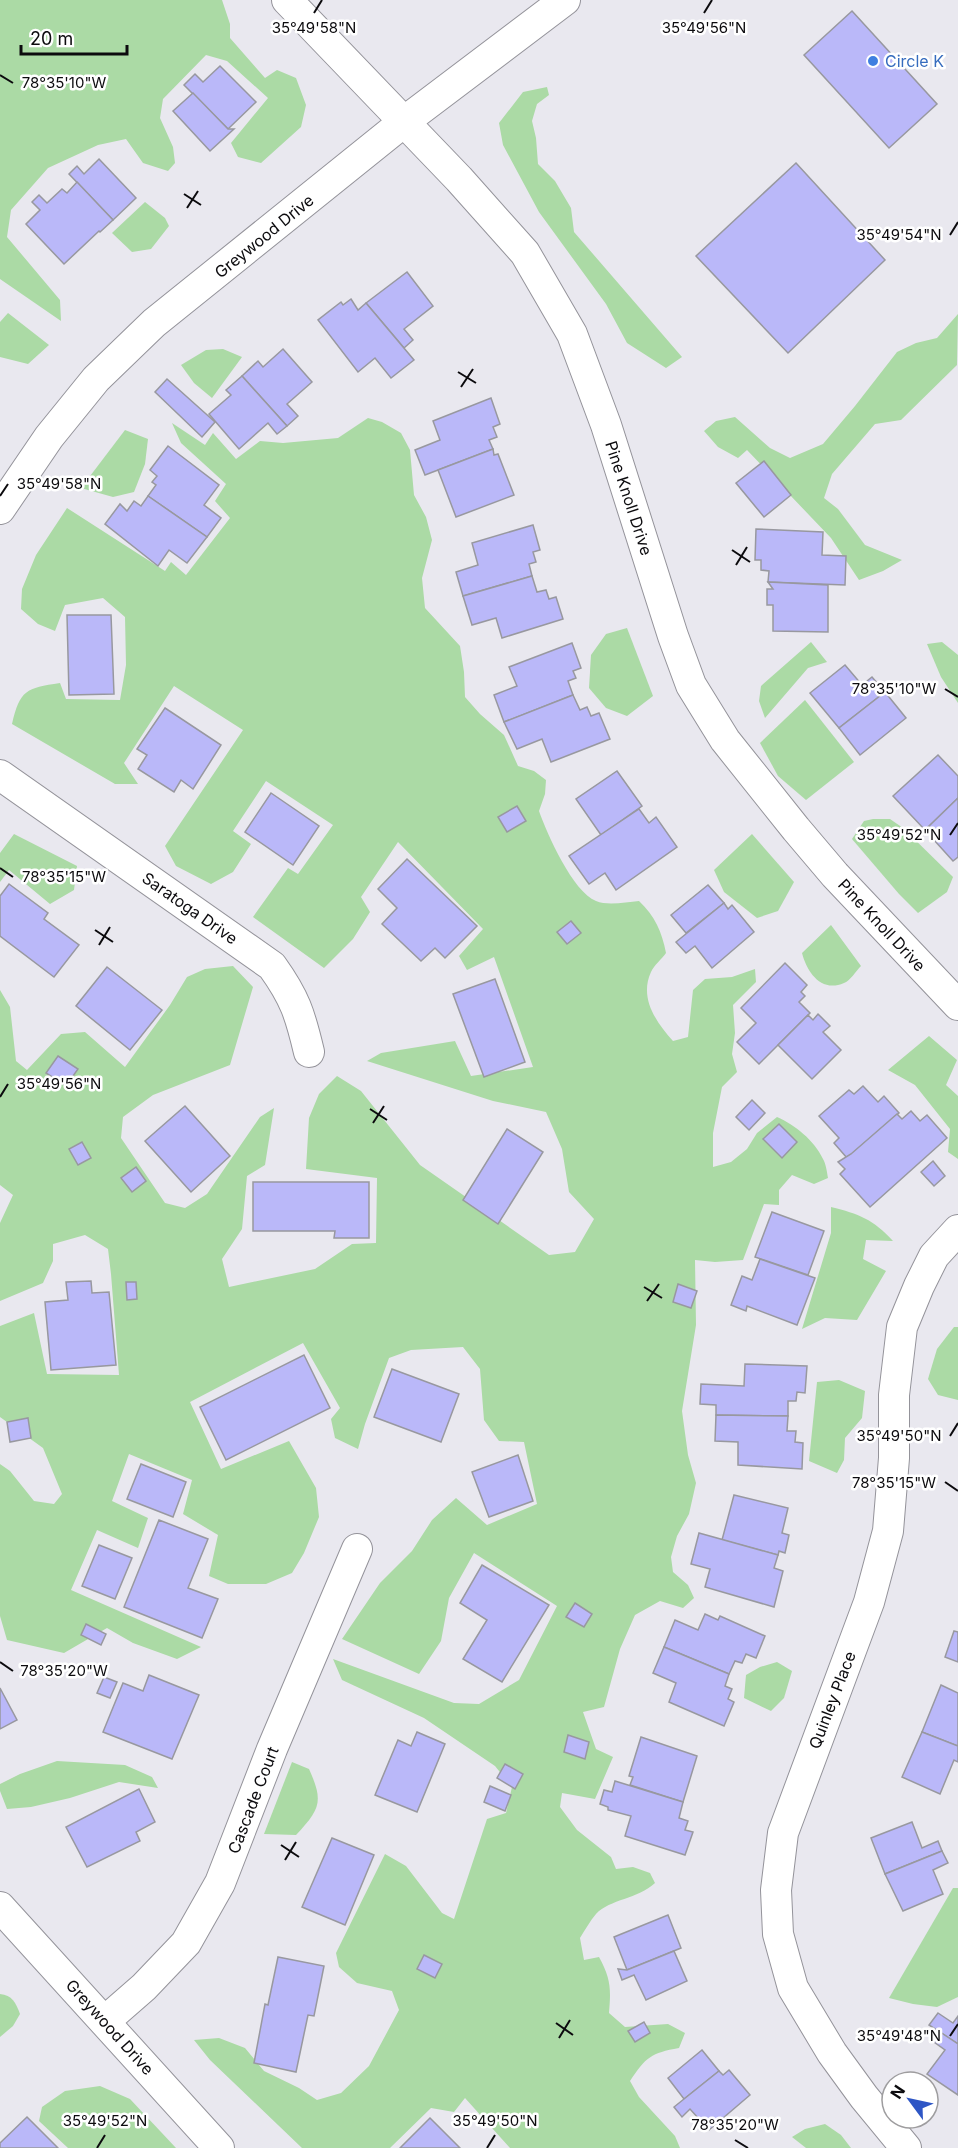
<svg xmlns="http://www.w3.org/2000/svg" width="958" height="2148" viewBox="0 0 958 2148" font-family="Inter,sans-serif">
	<rect width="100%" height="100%" fill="#e9e8ef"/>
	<g fill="#abdaa5">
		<path d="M0,0H222L230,24V38L265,78L277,70L296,78L306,105L301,127L261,163L238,157L231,143L268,98L227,61L206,55L163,99L160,118L173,147L175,163L168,171L143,163L126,139L98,145L48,168L11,210L7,237L60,300L61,321L0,279Z"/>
		<path d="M547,87L549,95L537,104L532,121L536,138L538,164L555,181L571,208L574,232L682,357L666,368L627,343L606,304L539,212L503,145L499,123L523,92Z"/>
		<path d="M145,202L165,218L169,226L151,249L132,252L112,233Z"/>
		<path d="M8,313L49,345L28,364L0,357V322Z"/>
		<path d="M958,314L957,365L901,420L875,424L832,474L824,498L838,509L865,545L902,560L883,571L859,580L831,538L747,450L738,458L718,447L704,431L716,421L735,417L770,448L790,458L823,444L855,406L897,352L916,343L937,338Z"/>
		<path d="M223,349L242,357L212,398L194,383L181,365L206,350Z"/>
		<path d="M368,418L382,422L401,433L410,450L414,495L426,517L432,540L422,578L425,608L460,646L464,672L465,697L480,714L504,735L518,766L534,771L546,780L545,794L539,811C547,834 573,892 596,901C608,906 626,902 639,901C655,916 662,932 666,953C662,959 654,965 651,972C639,998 656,1022 673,1041L688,1037L693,990L705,979L732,977L755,969L756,982L733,1005L735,1033L732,1054L737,1072L722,1087L713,1133V1167L731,1162L747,1149L757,1133L777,1117C795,1125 814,1140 823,1159C826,1164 827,1172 828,1178L814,1184L792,1175L779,1190V1205L764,1204L743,1260L715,1262L695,1260L696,1325L682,1411L688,1455L696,1483L689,1514L677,1536L671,1557L673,1572L688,1585L694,1598L683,1608L660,1601L635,1615L620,1649L604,1707L583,1712L596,1749L613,1757L595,1799L562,1793L560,1807L577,1830L611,1857L616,1869L633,1867L650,1873L655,1883C638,1899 610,1899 596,1914C590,1921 585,1930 580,1938L584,1960L599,1957C611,1979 611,1989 609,2013L625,2027L668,2024L685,2033L679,2048C651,2053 646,2057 630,2081L639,2097L675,2136L680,2148H510L465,2098L454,2112L431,2108L390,2148H302L210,2060L194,2040L219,2038L245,2048L264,2071L299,2088L317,2100L341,2093L369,2066L399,2010L392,1991L357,1983L339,1967L336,1953L385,1854L406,1866L442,1913L454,1919L487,1819L506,1813L512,1787L495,1766L424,1718L342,1680L333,1659L454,1703L479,1704L519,1680L557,1606L474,1553L449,1598L441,1641L419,1674L342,1639L380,1583L412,1551L432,1520L456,1498L487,1525L537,1504L524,1442L499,1441L484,1420L480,1369L463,1347L411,1350L389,1358L365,1424L358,1449L335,1438L331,1419L340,1408L303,1343L190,1402L221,1469L289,1441L316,1488L319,1517L304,1553L292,1573L266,1584H228L209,1576L218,1535L183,1514L192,1480L129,1454L112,1501L148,1518L138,1548L97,1530L71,1590L201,1647L177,1659L133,1643L107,1628L64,1653L7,1640L0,1616V1464L10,1471L34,1501L54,1504L62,1494L43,1448L0,1417V1326L34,1313L47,1374L119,1375L111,1274L108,1249L85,1235L53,1244V1261L43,1283L0,1301V1223L13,1195L0,1185V990L10,1007L16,1061L27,1070L61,1034L85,1032L125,1067L170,1005L187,977L205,969L233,966L253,987L230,1065L153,1095L123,1117L121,1138L165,1203L185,1208L207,1194L260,1117L274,1108L265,1165L247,1176L242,1229L222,1259L229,1287L315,1269L352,1244L376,1243L377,1178L306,1169L309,1118L319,1094L337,1076L361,1091L420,1165L549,1255L575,1252L594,1219L569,1192L562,1149L546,1112L493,1101L367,1061L381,1053L455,1041L471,1076L533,1067L494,957L467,970L459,956L483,929L398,842L361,897L370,912L353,939L324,968L253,917L288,868L298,874L333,825L266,781L233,831L251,844L233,872L211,884L176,866L165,846L243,730L174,686L124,763L138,784H115L12,724C20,690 26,688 60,683L66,699L120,700L126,665L125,617L103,598L65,605L55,631L38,624L21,609L22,589L36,555L67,508L165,571L171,562L186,575L230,518L215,501L226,484L181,443L172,423L205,445L213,433L236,459L260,441L283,443L338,438Z"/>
		<path d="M125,430L148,439L145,464L134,492L113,497L81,488Z"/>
		<path d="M627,628L653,696L627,716L606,708L589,688L591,655L606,634Z"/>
		<path d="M811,642L827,662L808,668L765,718L759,701L761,686Z"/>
		<path d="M942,642L958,655V703L941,677L927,644Z"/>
		<path d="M805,700L854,762L806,800L778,776L760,743Z"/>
		<path d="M873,819H890L903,828L953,877L947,892L918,913L899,894L852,839L864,821Z"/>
		<path d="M14,834L77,866L74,890L50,904L9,870L0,882V853Z"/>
		<path d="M752,834L794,882L778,911L757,918L724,892L714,870Z"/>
		<path d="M831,925L861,966C856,971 850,981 844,983C821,993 807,972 802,953Z"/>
		<path d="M929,1036L957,1060L946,1085L958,1096V1159L948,1152L950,1129L915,1085L888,1070Z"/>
		<path d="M831,1207C859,1214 873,1219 893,1241L866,1240L863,1259L886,1271L857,1320L825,1318L802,1329L831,1233Z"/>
		<path d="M954,1327H958V1400L938,1395L928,1379L937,1349Z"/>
		<path d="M839,1380L865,1391L862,1418L845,1438L844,1460L837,1473L809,1461L817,1382Z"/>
		<path d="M777,1662L792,1671L784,1698L771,1711L744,1698L746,1675L760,1667Z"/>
		<path d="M57,1761L125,1765L152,1777L158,1788L119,1782L70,1798L31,1807L7,1809L0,1791V1784L20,1774Z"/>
		<path d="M292,1762L309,1769C324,1802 320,1809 296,1835L264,1834Z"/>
		<path d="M953,1888H958V1997L937,2007L913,2004L889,1998Z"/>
		<path d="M0,1994C12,1995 16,2003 20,2014L13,2026L0,2037Z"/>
		<path d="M100,2086L130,2099L176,2148H68L39,2121L42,2107L65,2091Z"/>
		<path d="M825,2124L841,2135L851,2148H806L792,2137L805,2129Z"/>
	</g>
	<g fill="#bab8f9" stroke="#98989f" stroke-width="1.5">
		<path d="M852,11L937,104L889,148L804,55Z"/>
		<path d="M220,66L256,102L228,129L184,85L195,74L203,82Z"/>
		<path d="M193,93L228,129H234L210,151L173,111Z"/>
		<path d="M99,159L136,198L113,220L69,174L77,166L84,174Z"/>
		<path d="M796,163L885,260L788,353L696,256Z"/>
		<path d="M77,182L113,220L100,232L99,231L64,264L26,224L40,210L32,202L39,195L47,203L62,189L67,193Z"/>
		<path d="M407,272L433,306L404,329L413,340L404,348L366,303Z"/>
		<path d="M351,299L358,310L366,303L414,360L391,378L375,358L358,372L318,320L341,302L343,305Z"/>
		<path d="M283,349L312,382L287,404L298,416L287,426L242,376L258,361L263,367Z"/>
		<path d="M242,376L287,426L277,434L268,423L239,449L209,414L231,395L226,390Z"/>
		<path d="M167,379L215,422L202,437L155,392Z"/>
		<path d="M491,398L500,424L493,427L497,437L489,440L493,449L425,475L415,450L440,440L433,421Z"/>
		<path d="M168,446L219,485L204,505L221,518L207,537L148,496L156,485L152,482L157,476L150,470Z"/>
		<path d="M493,449L494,455L498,454L514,495L456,517L438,470Z"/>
		<path d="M764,461L791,495L764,517L736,483Z"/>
		<path d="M148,496L207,537L187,563L169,550L158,566L105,524L120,504L127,511L134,501L141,506Z"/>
		<path d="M533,525L540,550L533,552L536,562L529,564L532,576L463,596L456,572L478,565L472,543Z"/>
		<path d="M756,529L823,532L822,555L846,556L845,585L768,582L769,571L761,570V560H755Z"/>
		<path d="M532,576L537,592L546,590L549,599L556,597L563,619L502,638L496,618L472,625L463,596Z"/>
		<path d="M768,582L828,585V632L773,631V605H767V589H773Z"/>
		<path d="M67,615H111L114,694L69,695Z"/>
		<path d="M572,643L581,668L573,671L576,678L568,681L573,695L504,722L494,695L517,686L509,667Z"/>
		<path d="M845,665L862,685L872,677L885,692L839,728L810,693Z"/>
		<path d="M885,692L906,718L860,755L839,728Z"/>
		<path d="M573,695L580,710L587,707L591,716L599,713L610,739L551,762L542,739L517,749L504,722Z"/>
		<path d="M165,708L221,745L193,789L181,780L174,792L138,769L147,755L137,749Z"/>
		<path d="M938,755L958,776V798L925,830L893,796Z"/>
		<path d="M617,771L642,806L601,835L576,799Z"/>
		<path d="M271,793L319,826L293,865L245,832Z"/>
		<path d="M958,798V857L953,861L925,830Z"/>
		<path d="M517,806L526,821L507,832L498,817Z"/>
		<path d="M639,809L649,823L656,817L677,847L616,890L605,873L589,884L569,856Z"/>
		<path d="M407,859L477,926L445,958L435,948L421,961L382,924L397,908L378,889Z"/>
		<path d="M9,884L48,913L44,919L79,945L54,977L0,936V896Z"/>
		<path d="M708,885L724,903L686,933L671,915Z"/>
		<path d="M724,903L728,909L732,905L754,932L712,968L695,946L686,953L676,942Z"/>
		<path d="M571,921L581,933L567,944L557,932Z"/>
		<path d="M785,963L807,985L801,992L805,996L799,1002L810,1013L759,1064L737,1042L756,1023L741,1008Z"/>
		<path d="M107,967L162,1010L130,1050L76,1006Z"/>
		<path d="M495,979L525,1062L484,1077L453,994Z"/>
		<path d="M818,1014L830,1026L823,1032L841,1050L812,1079L778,1045L808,1015L813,1020Z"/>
		<path d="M58,1056L78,1069L66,1086L46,1073Z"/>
		<path d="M863,1086L878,1102L884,1096L899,1113L847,1158L834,1143L839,1138L819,1116L849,1090L854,1094Z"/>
		<path d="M752,1100L765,1113L749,1130L736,1117Z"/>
		<path d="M185,1106L230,1156L191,1192L145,1141Z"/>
		<path d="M911,1111L920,1121L927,1115L947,1138L870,1207L840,1174L845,1169L838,1162L851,1154L897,1114L902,1119Z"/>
		<path d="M779,1124L797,1142L782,1158L763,1139Z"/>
		<path d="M507,1129L543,1152L498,1224L463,1200Z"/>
		<path d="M82,1142L91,1158L78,1165L69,1149Z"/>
		<path d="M933,1161L945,1176L934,1186L921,1172Z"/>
		<path d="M136,1167L146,1181L132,1192L121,1178Z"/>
		<path d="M253,1182H369V1238H334L335,1231H253Z"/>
		<path d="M772,1212L824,1231L808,1275L755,1257Z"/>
		<path d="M760,1259L815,1278L797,1325L747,1306L746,1311L731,1305L742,1276L752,1280Z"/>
		<path d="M91,1281L92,1293L109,1292L116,1365L51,1370L45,1302L68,1300L66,1282Z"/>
		<path d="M126,1282H136L137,1299L127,1300Z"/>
		<path d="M678,1284L697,1291L691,1308L673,1302Z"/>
		<path d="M304,1355L330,1408L226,1460L200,1407Z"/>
		<path d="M745,1364L807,1366L805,1393L797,1392L796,1401H788V1416L716,1415V1405L700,1404L701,1384L744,1386Z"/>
		<path d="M392,1369L459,1394L441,1442L374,1417Z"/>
		<path d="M716,1415L788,1416L787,1431H796L795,1442L803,1443L802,1469L738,1465V1442L715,1441Z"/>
		<path d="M28,1418L31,1438L10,1442L7,1422Z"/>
		<path d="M518,1455L533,1501L489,1517L472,1472Z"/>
		<path d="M141,1464L186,1482L173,1517L127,1499Z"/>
		<path d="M734,1495L788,1508L782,1533L789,1535L785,1553L779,1551L778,1555L722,1540Z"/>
		<path d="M159,1520L208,1539L188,1588L218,1599L202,1638L124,1607Z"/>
		<path d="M699,1533L778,1555L774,1568L783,1571L774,1607L705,1587L710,1569L691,1564Z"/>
		<path d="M99,1545L132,1558L115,1599L82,1586Z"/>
		<path d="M482,1565L549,1605L502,1682L463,1659L487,1620L460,1603Z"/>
		<path d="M575,1603L592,1614L584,1627L566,1617Z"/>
		<path d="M705,1614L718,1620L720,1616L765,1636L756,1658L746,1654L742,1663L735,1661L729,1674L664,1647L675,1620L698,1630Z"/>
		<path d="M86,1624L106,1634L101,1645L81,1635Z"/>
		<path d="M954,1631L958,1632V1662L945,1657Z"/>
		<path d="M664,1647L729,1674L725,1686L732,1689L728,1699L734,1702L724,1726L669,1702L676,1683L653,1673Z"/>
		<path d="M149,1675L199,1695L172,1759L103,1732L123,1683L143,1691Z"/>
		<path d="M104,1677L117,1682L110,1698L97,1693Z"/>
		<path d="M941,1685L958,1693V1746L922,1732Z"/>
		<path d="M0,1688L17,1720L0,1729Z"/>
		<path d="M417,1732L445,1744L417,1812L375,1795L398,1740L411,1746Z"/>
		<path d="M922,1732L958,1746V1762L954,1760L940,1794L902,1777Z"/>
		<path d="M568,1735L589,1742L585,1759L564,1752Z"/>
		<path d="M641,1737L697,1756L683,1802L630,1785L633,1777L629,1776Z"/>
		<path d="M505,1764L523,1774L515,1789L497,1778Z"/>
		<path d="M615,1781L683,1802L679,1818L688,1821L685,1830L693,1832L685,1855L625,1836L631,1816L608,1810V1807L600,1804L604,1790L612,1792Z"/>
		<path d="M490,1786L511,1795L505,1811L484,1802Z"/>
		<path d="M139,1789L155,1822L136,1832L140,1841L87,1867L66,1827Z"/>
		<path d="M912,1822L922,1848L938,1841L942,1851L885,1874L871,1838Z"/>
		<path d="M332,1838L374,1855L345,1925L302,1907Z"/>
		<path d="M942,1851L948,1863L933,1870L943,1894L903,1911L885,1874Z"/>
		<path d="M668,1915L681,1948L627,1970L614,1937Z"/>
		<path d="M674,1951L687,1981L646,2000L634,1975L622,1980L618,1969L627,1970Z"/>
		<path d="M424,1955L442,1964L435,1978L417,1969Z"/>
		<path d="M278,1957L324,1966L314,2016L308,2015L296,2072L254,2063L265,2004L268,2005Z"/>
		<path d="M938,2013L953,2023L958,2016V2044L929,2025Z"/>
		<path d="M644,2022L650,2033L635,2042L628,2031Z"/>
		<path d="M940,2032L958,2044V2095L927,2074L945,2050L934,2042Z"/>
		<path d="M702,2050L719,2071L684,2099L668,2078Z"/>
		<path d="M729,2070L750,2095L709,2130L690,2109L682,2117L674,2107L719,2071L723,2075Z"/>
		<path d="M27,2117L58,2148H0V2143Z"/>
		<path d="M430,2118L460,2148H400Z"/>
	</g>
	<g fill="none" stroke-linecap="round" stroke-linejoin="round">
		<g stroke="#94939a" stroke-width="32">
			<g id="street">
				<path d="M287,0L459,179L525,253L572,334L606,425L673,636L691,685L725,740L796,829L835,875L958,1005"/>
				<path d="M0,509L49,437L96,379L154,323L405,121L565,0"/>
				<path d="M0,775L272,966C295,998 300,1014 309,1052"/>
				<path d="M0,1907L219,2148"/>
				<path d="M105,2021L144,1987L186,1943L220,1883L272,1749L357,1549"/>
				<path d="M906,2148L864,2097L832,2053L793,1988L778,1934L776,1890L783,1833L869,1602L888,1531L894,1458V1395L902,1327L919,1286L934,1256L958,1230"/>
			</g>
		</g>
		<use href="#street" stroke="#fff" stroke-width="30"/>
	</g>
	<path fill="none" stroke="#0c0b0e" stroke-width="2" d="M314,13L322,0M704,13L712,0M0,75L13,83M184,194L201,205M187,208L198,191M950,235L958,222M458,372L476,383M461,387L473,369M0,496L8,484M732,550L750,562M736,565L747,547M945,689L958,697M950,835L958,823M0,868L13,877M95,930L113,942M99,945L110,927M0,1097L8,1084M370,1109L387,1120M373,1123L384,1106M644,1287L662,1298M647,1301L659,1284M950,1436L958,1423M945,1482L958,1491M0,1662L13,1671M281,1845L299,1857M285,1860L296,1842M556,2023L573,2035M950,2036L958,2024M559,2038L570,2020M735,2140L748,2148M97,2148L105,2135M487,2148L495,2135"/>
	<circle fill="#3f7fe0" stroke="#fff" stroke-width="2" cx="873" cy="61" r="6"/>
	<g text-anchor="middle" stroke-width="5" stroke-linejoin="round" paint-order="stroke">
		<g font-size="16" fill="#366cbe" stroke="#fff" text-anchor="start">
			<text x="885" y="67">Circle K</text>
		</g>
		<g font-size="16" fill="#0c0b0e" stroke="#fff">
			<text transform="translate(264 236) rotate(-39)" y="6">Greywood Drive</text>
			<text transform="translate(629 498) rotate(72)" y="6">Pine Knoll Drive</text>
			<text transform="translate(190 908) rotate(35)" y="6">Saratoga Drive</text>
			<text transform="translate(882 925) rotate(47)" y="6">Pine Knoll Drive</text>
			<text transform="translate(832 1700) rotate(-69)" y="6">Quinley Place</text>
			<text transform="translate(253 1800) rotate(-69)" y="6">Cascade Court</text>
			<text transform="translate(110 2027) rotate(48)" y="6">Greywood Drive</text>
		</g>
	</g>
	<g font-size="15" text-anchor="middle" fill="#0c0b0e" stroke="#fff" stroke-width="5" stroke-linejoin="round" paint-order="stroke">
		<text x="314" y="33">35°49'58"N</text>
		<text x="704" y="33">35°49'56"N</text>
		<text x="64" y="88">78°35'10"W</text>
		<text x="899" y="240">35°49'54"N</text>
		<text x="59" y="489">35°49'58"N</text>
		<text x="894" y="694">78°35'10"W</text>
		<text x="899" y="840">35°49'52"N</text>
		<text x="64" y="882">78°35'15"W</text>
		<text x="59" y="1089">35°49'56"N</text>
		<text x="899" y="1441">35°49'50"N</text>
		<text x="894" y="1488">78°35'15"W</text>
		<text x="64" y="1676">78°35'20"W</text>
		<text x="899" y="2041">35°49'48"N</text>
		<text x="105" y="2126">35°49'52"N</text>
		<text x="495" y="2126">35°49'50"N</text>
		<text x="735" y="2130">78°35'20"W</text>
	</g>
	<g transform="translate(910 2100) rotate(303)"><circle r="28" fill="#ffffff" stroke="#9e9d9f" stroke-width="1.5"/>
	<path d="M0-4.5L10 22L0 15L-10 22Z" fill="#2e56c5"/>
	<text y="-9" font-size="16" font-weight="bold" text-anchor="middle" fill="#0c0b0e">N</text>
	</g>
	<path d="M21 45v9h106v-9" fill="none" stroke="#0c0b0e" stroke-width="3"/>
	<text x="30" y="45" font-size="18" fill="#0c0b0e" stroke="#ffffff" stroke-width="4.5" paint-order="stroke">20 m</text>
</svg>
